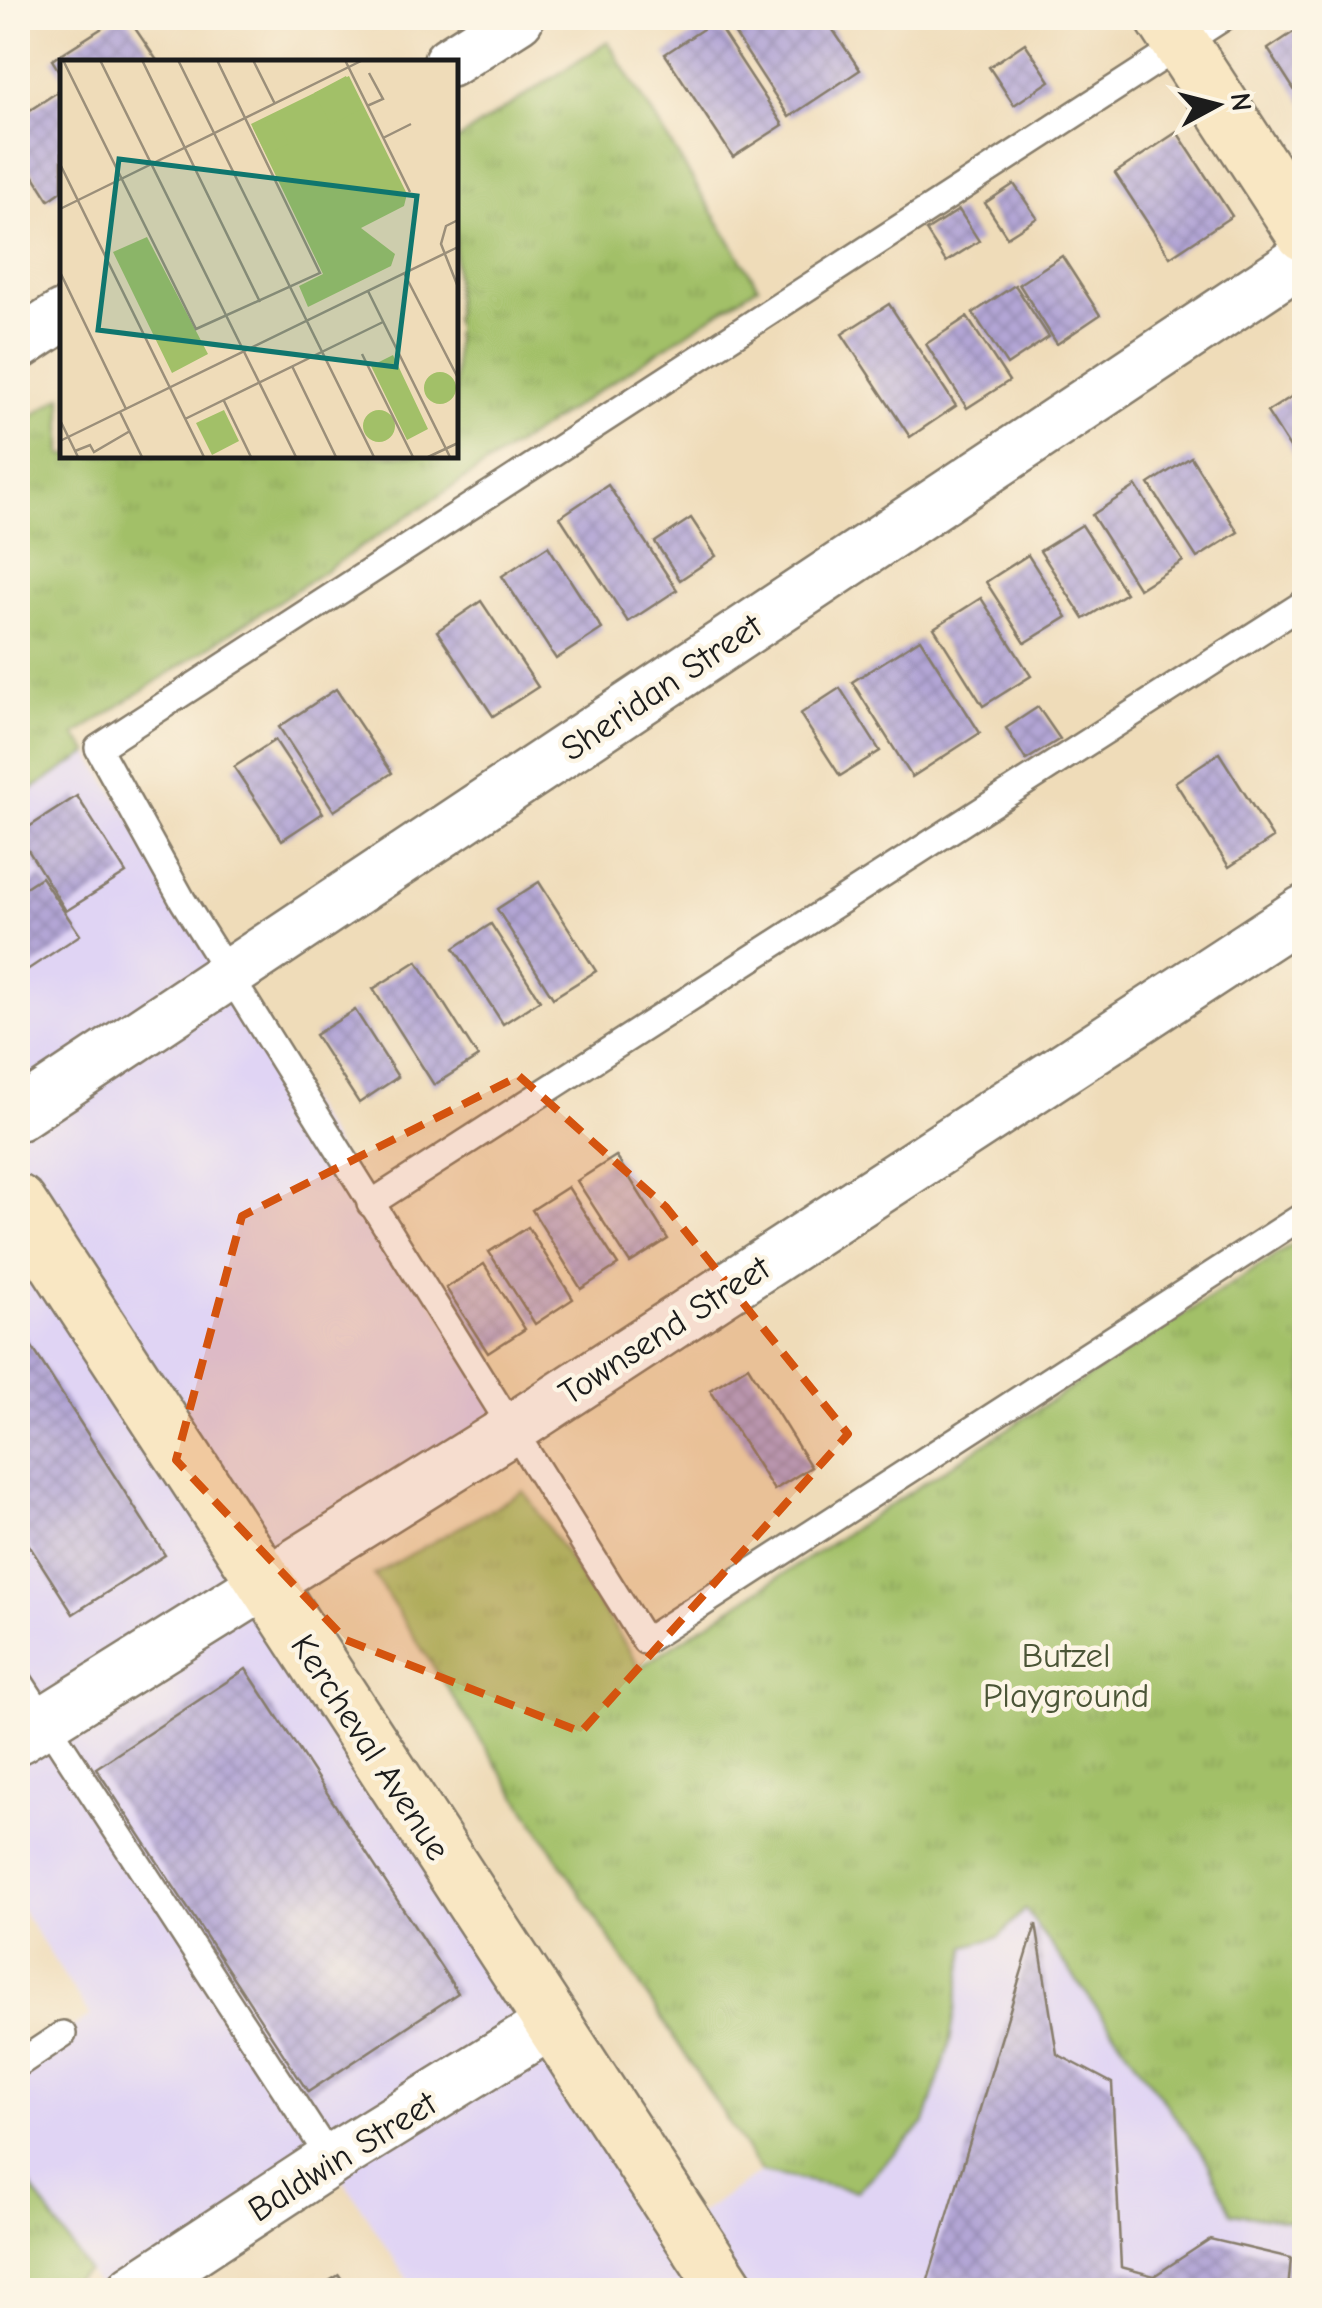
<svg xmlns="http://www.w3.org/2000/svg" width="1322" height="2308" viewBox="0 0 1322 2308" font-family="'Comic Neue',sans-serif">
	<defs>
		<pattern id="grass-tufts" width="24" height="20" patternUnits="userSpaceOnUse" patternTransform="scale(2.5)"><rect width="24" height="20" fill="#a2c068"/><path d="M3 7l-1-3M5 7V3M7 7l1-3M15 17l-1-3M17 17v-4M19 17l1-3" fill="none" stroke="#8ba45a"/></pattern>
		<pattern id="building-cross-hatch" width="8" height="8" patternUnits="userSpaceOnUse" patternTransform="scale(2.5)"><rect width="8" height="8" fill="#b3a6d5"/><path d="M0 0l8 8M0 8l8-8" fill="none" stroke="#998eb6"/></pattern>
	</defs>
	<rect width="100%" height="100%" fill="#fcf5e5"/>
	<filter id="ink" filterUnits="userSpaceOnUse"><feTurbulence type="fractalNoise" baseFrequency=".01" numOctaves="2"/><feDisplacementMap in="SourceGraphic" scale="20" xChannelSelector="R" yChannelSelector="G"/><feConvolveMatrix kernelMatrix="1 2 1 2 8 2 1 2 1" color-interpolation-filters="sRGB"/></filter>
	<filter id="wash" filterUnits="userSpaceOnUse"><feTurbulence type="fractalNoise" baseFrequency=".0048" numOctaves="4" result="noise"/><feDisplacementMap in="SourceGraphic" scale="40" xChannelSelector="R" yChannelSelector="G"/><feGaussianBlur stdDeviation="2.25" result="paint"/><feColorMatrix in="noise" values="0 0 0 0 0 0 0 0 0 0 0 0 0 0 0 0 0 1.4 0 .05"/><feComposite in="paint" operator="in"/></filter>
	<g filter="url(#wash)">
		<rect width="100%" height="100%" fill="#efdcb9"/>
		<path fill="#e0d4f4" d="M89,753L512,1429L266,1584L684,2224L761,2172L857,2191L950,2042L966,1946L999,1937L1025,1909L1207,2159L1232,2213L1304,2223V2290H414L331,2160L133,2290H101L18,2167V2064L90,2016L18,1904V798Z"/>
		<g fill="url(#grass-tufts)" stroke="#5f6e42" stroke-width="2.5">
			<path d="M608,42L758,286L75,735L89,753L18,798V426L62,396V455H455V141Z"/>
			<path d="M1304,1237V2223L1232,2213L1206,2159L1025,1909L999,1937L966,1946L950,2042L925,2123L857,2191L761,2172L374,1575L524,1491L640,1667Z"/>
			<path d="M18,2167L88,2271L58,2290H18Z"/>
		</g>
		<g id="blocks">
			<g fill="url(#building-cross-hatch)">
				<path d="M118,18H128L158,62H62V76L52,60Z"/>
				<path d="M746,18H825L860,70L789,117L731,28Z"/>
				<path d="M715,21L783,125L733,157L665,54Z"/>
				<path d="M1304,25V105L1268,49Z"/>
				<path d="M1025,43L1050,81L1014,105L989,67Z"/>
				<path d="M59,91L62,97V191L49,200L18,151V118Z"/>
				<path d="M1177,132L1232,216L1170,257L1115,173Z"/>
				<path d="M1014,184L1037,218L1007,237L985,203Z"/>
				<path d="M959,210L979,241L946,262L926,231Z"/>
				<path d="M1062,256L1100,315L1057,344L1019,284Z"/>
				<path d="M1015,285L1049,337L1007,365L973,313Z"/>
				<path d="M889,304L956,406L910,437L842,334Z"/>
				<path d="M967,317L1009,381L967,408L926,344Z"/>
				<path d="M1304,389V454L1297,459L1267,412Z"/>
				<path d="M1191,457L1238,532L1197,558L1149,484Z"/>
				<path d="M608,485L677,590L628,622L560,517Z"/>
				<path d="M1136,486L1183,561L1139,589L1092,515Z"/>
				<path d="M691,518L716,556L680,580L655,542Z"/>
				<path d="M1082,525L1126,593L1084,619L1040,551Z"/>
				<path d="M548,546L602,629L556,659L502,576Z"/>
				<path d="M1028,555L1067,617L1025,643L986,582Z"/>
				<path d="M981,598L1031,676L983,706L934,628Z"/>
				<path d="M481,601L538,687L493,716L437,631Z"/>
				<path d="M920,639L980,733L912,777L852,682Z"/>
				<path d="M840,688L880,751L840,776L800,714Z"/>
				<path d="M336,689L392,773L334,811L279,727Z"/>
				<path d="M1038,707L1060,739L1026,760L1006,728Z"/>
				<path d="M275,740L323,813L282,840L234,767Z"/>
				<path d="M1219,753L1273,838L1229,867L1175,782Z"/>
				<path d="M77,796L126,873L66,911L18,834Z"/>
				<path d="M41,877L80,935L18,976V892Z"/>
				<path d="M539,882L596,971L553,998L497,909Z"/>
				<path d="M491,924L540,1000L503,1024L454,948Z"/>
				<path d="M417,961L478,1057L434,1085L373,989Z"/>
				<path d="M355,1010L398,1077L359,1103L315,1035Z"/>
				<path d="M616,1156L668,1239L630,1263L577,1181Z"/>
				<path d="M568,1187L618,1265L581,1289L532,1210Z"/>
				<path d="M528,1227L573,1299L535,1324L489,1252Z"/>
				<path d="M484,1264L525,1329L488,1353L446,1288Z"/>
				<path d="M18,1325L165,1555L73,1614L18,1528Z"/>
				<path d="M748,1366L811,1467L774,1490L710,1390Z"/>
				<path d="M246,1669L458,1993L308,2092L96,1768Z"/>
				<path d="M1036,1924L1057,2054L1112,2083L1121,2267L1154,2276L1210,2239L1291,2258L1288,2290H925Z"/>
				<path d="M339,2275L349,2290H314Z"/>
			</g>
		</g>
	</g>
	<g filter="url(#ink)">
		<use href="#blocks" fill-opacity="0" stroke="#867c6a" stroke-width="2.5"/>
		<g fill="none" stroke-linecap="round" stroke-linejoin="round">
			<g stroke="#867c6a" stroke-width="30">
				<g id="lane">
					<path d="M1223,18L98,748L183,901L645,1641L1304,1215"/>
					<path d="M370,1204L1304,603"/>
					<path d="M18,1679L331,2160"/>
					<path d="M18,2064L63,2034"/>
				</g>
			</g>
			<g stroke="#867c6a" stroke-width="55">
				<g id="street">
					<path d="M449,62L518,18"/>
					<path d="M18,345L62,316"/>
					<path d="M18,1115L1304,258"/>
					<path d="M18,1738L512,1429L1304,911"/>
					<path d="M133,2290L331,2160L552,2023"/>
				</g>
			</g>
			<g stroke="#867c6a" stroke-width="60">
				<g id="secondary">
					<path d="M1164,18L1304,233"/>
					<path d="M18,1203L727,2290"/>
				</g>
			</g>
			<use href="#lane" stroke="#fff" stroke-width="25"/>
			<use href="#street" stroke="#fff" stroke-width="50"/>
			<use href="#secondary" stroke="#f9e7c3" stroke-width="55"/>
		</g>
	</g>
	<path fill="#d4530e" fill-opacity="0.2" stroke="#d4530e" stroke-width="8" stroke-dasharray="20 12" stroke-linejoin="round" d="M519,1076L666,1207L848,1434L581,1732L346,1640L176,1460L242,1216Z"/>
	<g text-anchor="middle" stroke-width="9" stroke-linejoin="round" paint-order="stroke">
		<g font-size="35" fill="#1c1c1c" stroke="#fcf5e5">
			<text transform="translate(661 687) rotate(-34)" y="12">Sheridan Street</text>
			<text transform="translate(664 1330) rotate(-33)" y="12">Townsend Street</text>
			<text transform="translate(371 1747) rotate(57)" y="12">Kercheval Avenue</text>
			<text transform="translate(342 2156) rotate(-32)" y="12">Baldwin Street</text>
		</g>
		<g font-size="35" fill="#4b5537" stroke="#fcf5e5">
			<text x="1066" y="1667">Butzel<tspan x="1066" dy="40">Playground</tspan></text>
		</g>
	</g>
	<g transform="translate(60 60)">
		<rect width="398" height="398" fill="#efdcb9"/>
		<path d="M289,16L347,134L344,146L301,168L335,194L331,206L248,247L239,226L263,214L191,64ZM87,177L148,294L112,313L53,192ZM333,295L368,369L347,380L311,306ZM364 328a16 16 0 1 1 32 0a16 16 0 1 1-32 0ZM164,350L179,381L152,395L136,363ZM303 366a16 16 0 1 1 32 0a16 16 0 1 1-32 0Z" fill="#a2c068"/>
		<path d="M286,16L303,48L271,65L254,33ZM216,57L229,84L206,94L193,68Z" fill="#a2c068"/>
		<path fill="none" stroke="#9b8f7a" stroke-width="2.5" d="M3,0L136,269L260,213L157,0M40,0L236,397M82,0L200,242M118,0L314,397M193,0L215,44M285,0L350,132M307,46L323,39L309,13M323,78L351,64M0,104L144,397M0,149L303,0M398,160L386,166L381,184L398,227M0,212L66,349M344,213L398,318M308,231L390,397M302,294L353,397M232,306L276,397M164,341L191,397M60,352L82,397M125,359L323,262M0,360L18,397M0,381L398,187M15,391L30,385L34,392L70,371M368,397L398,383"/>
		<path fill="#0f766e" fill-opacity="0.15" stroke="#0f766e" stroke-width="5" d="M59,99L357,136L336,307L38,270Z"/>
		<rect width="398" height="398" fill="none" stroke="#1c1c1c" stroke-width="5"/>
	</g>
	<rect width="1322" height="2308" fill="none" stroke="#fcf5e5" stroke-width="60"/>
	<g transform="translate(1217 105) rotate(83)" stroke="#fcf5e5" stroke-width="8" paint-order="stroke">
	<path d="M0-8L18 38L0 25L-18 38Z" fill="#1c1c1c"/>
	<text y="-15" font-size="28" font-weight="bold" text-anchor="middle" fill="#1c1c1c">N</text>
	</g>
</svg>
